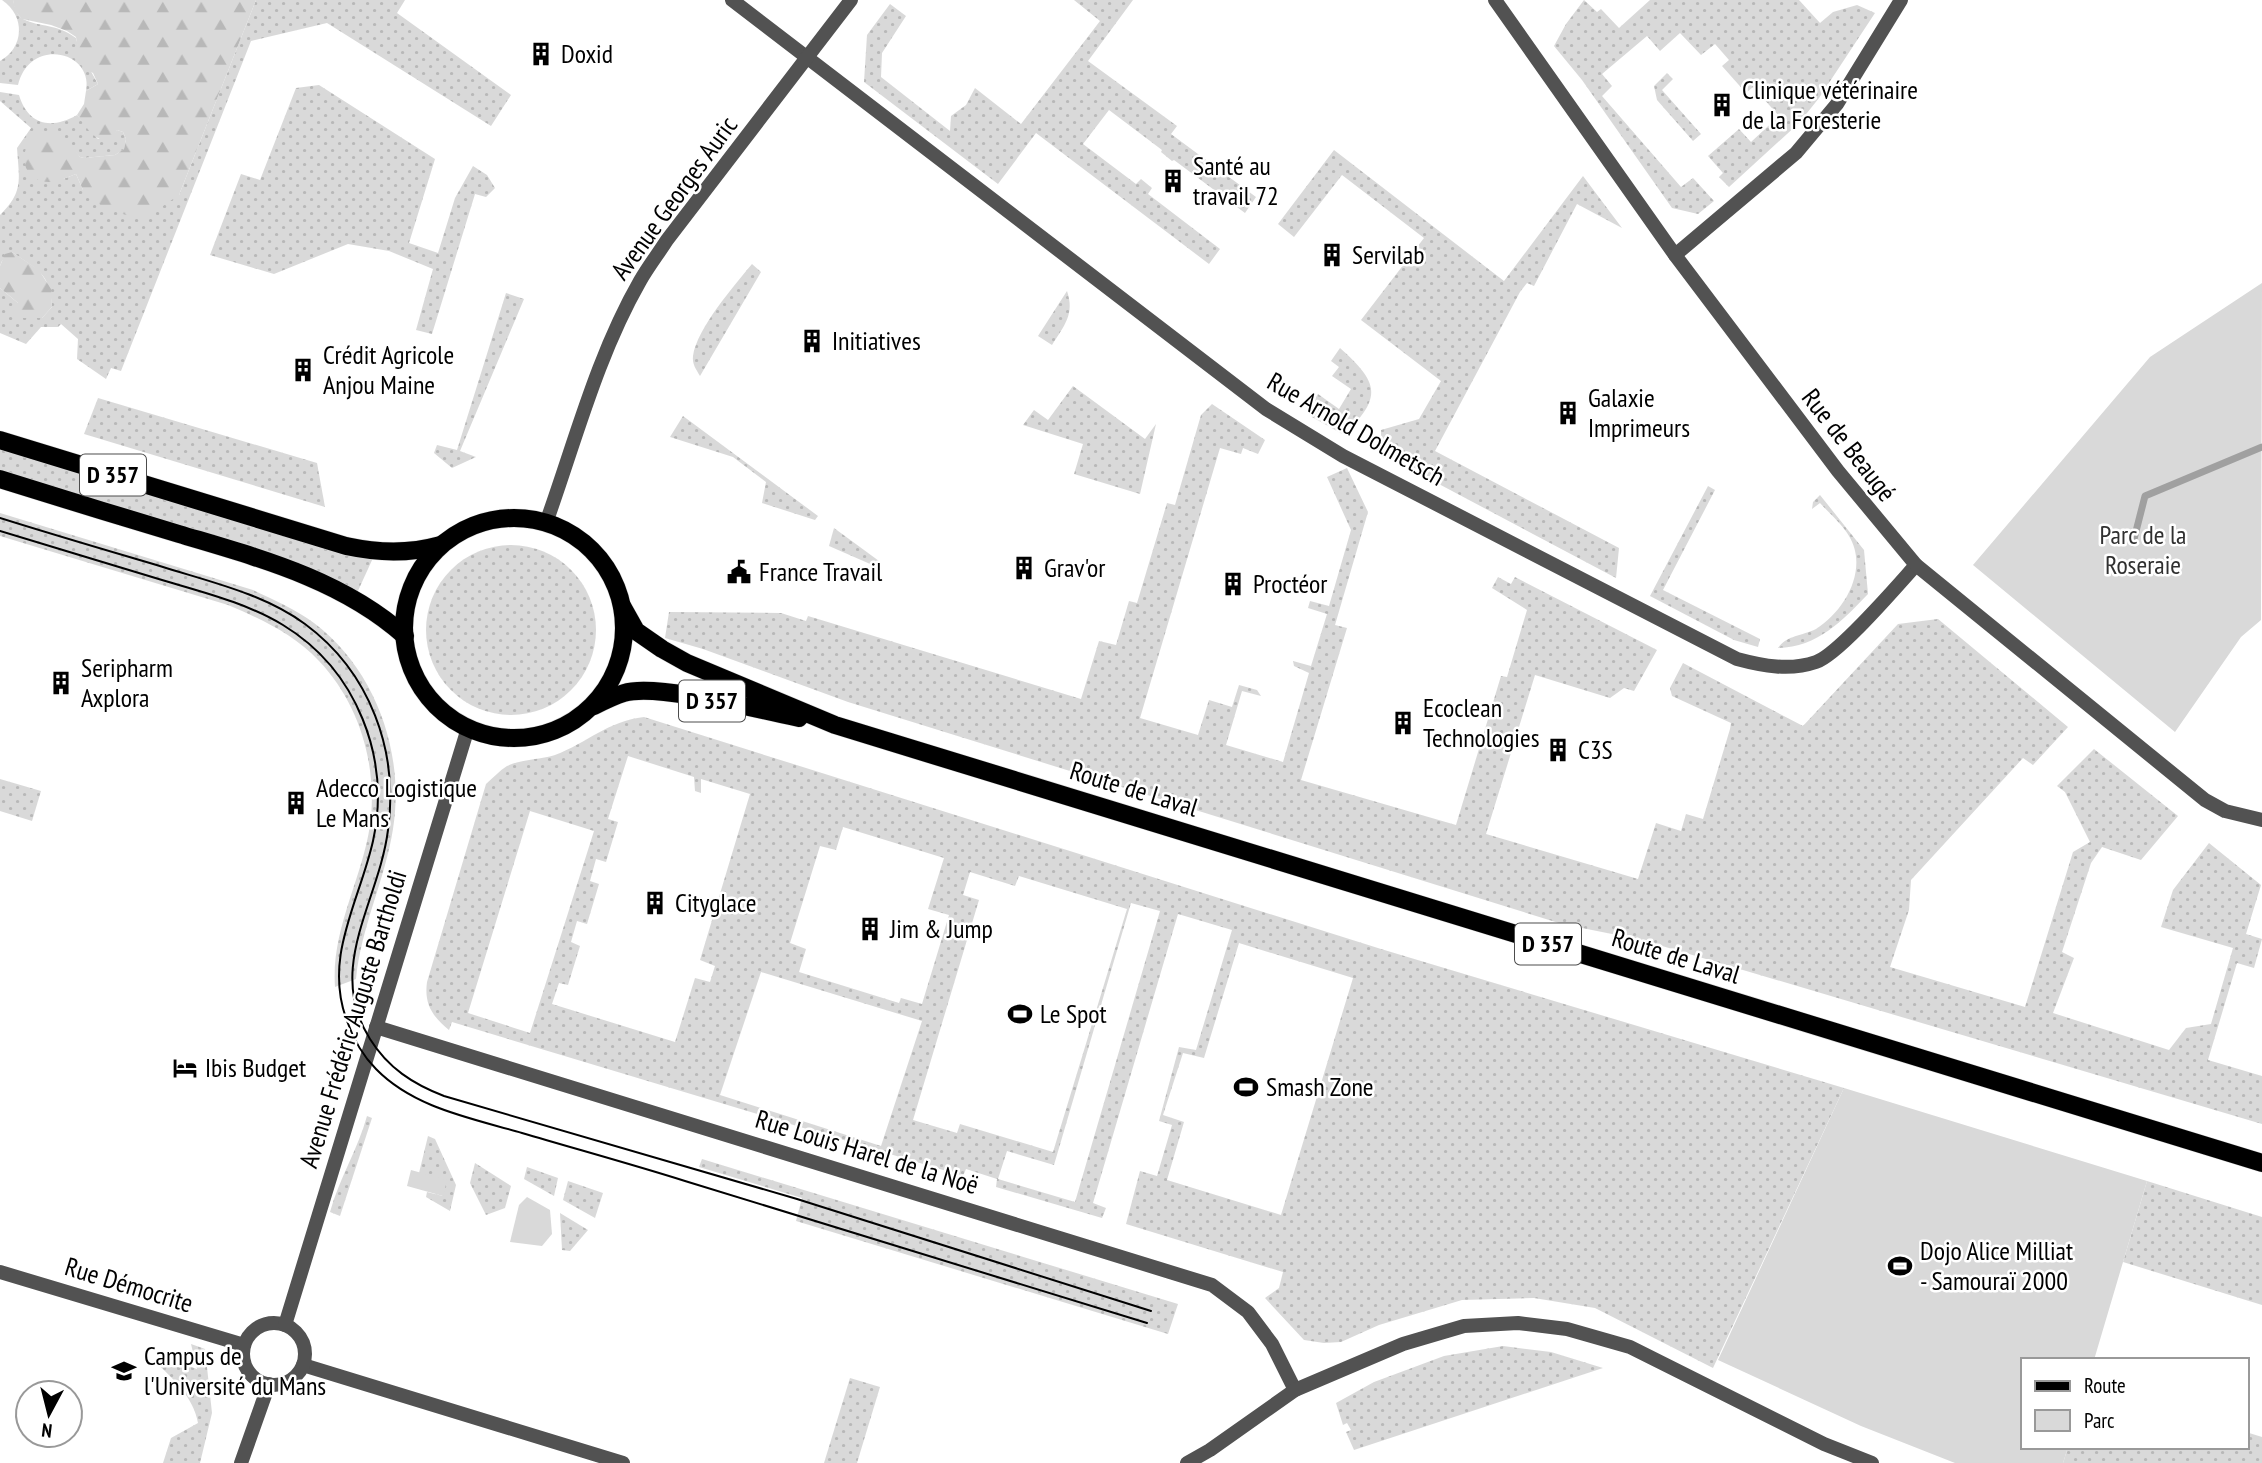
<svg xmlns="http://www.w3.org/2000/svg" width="2262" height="1463" viewBox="0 0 2262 1463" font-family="'PT Sans Narrow',sans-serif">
	<defs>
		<pattern id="grass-dots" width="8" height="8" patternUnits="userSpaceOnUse" patternTransform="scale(1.75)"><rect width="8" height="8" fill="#d9d9d9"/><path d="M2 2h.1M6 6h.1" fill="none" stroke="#b8b8b8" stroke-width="1.8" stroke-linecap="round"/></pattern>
		<pattern id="forest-firs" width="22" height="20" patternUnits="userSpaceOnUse" patternTransform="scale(1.75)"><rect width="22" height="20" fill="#d9d9d9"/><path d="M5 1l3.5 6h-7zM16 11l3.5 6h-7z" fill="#b8b8b8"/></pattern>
	</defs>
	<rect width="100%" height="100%" fill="#fff"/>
	<g fill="url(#grass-dots)" fill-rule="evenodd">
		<path d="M2,0H13C15,7 16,15 23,19C41,28 56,23 76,38L79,50L98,84L86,91C94,51 30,36 18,85L0,83V61C24,48 26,16 2,0Z"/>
		<path d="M256,0H405L397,13L511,95L491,126L327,23L251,41L121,371L111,368L106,379L77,359L78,339L61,324L58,327H41L26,344L0,333V288L18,303L42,318L52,307C50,272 38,271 12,252L2,261L0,266V215C24,192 19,179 17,148L31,128L0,101V92L19,95C28,125 51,130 77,115L98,139L114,134L117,130L123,132L126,139L124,149L115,155L84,158L80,157L61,136L42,132L63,179L76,174L83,190L179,195Z"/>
		<path d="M1074,0H1133L1088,61L1177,126L1171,134L1256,197L1245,213L1174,160L1172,161L1161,152L1162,150L1109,110L1083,144L1136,184L1141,179L1152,188L1148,194L1220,249L1209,264L1036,133L998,184L864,82L867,35L890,4L906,16L882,53L881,77L950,131L951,116L966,105L975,88L1021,124L1100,21Z"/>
		<path d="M1584,0L1597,12L1601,9L1619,28L1650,0H1799L1820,23L1833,12L1857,5L1875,13L1819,98L1799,123L1729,187L1719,177L1723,173L1708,156L1739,129L1751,142L1779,116L1753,87L1746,93L1722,66L1729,60L1715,44L1701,55L1680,33L1660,51L1647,36L1602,74L1612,86L1602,96L1681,187L1693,178L1714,201L1698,214L1672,208L1582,80L1554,46L1566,24Z"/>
		<path d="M1667,73L1673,79L1662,90L1701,134L1693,141L1657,100L1654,86Z"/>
		<path d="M319,85L435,159L409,243L438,253L455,198L473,166L487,175L495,188L486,197L475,194L432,334L416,330L433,269L389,251L348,244L274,274L210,255L241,174L260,180L296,88Z"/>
		<path d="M1334,150L1504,281L1583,176L1622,228L1577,204L1534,286L1527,283L1520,292L1435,451L1619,548L1616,578L1388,457L1381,448V430L1419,419L1441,381L1361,320L1424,238L1342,175L1294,237L1278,224Z"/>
		<path d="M752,264L761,272L700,376C696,369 692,364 693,356C697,328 734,286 752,264Z"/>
		<path d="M1067,291C1075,314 1064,326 1052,345L1038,336Z"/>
		<path d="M506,293L524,299L460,451L476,457L452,468L434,453L437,445L457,450Z"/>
		<path d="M1340,348C1379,383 1383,397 1344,435L1312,417L1311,404L1318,394L1339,409L1351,389L1332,376L1339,367L1331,361Z"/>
		<path d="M1073,386L1145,439L1156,424L1140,494L1074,474L1083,444L1023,425L1034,410L1048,420Z"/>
		<path d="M98,398L317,463L325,507L84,434Z"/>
		<path d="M1212,404L1265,440L1258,454L1243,448L1241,454L1220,448L1140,718L1198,735L1209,700L1232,707L1239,685L1257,690L1261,696L1242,691L1226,745L1283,762L1309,673L1294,666L1293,661L1311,666L1327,614L1308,608L1310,601L1329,606L1351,530L1327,477L1347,468L1368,512L1335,625L1347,628L1301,780L1456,825L1501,676L1507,677L1527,610L1492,588L1498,577L1511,584L1515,577L1657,650L1634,691L1624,688L1610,698L1535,675L1486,834L1638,879L1656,823L1681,831L1686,814L1703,819L1730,729L1731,723L1672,696L1670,688L1683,663L1803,726L1898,624L1938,619L2068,727L2033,765L2023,758L1911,880L1909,910L1890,967L2025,1007L2073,852L2090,842L2065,792L2057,786L2094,749L2178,816L2141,860L2102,847L2091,863L2062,952L2074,958L2053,1013L2169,1050L2186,1028L2211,1024L2233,948L2161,927L2173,890L2209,843L2261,885L2246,934L2262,939L2254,968L2237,963L2208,1060L2262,1076V1124L1642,940L1562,924L848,702L703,649L665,638L669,612L781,613L806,621L808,616L1081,699L1099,641L1116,645L1129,601L1137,603L1167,503L1175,505L1201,415Z"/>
		<path d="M683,416L818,516L815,520L762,503L766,482L733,457L670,437Z"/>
		<path d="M0,447L373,558L357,593L0,473Z"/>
		<path d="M1708,486L1715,490L1663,590L1760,639L1758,647L1734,640L1650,596Z"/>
		<path d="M1820,495L1864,550L1868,594C1842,621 1818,647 1778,648C1787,635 1802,636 1816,629C1845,611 1869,569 1849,536C1842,524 1829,513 1820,503L1812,509L1813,502Z"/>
		<path d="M0,513L253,590C274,600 295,609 314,623C376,670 405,753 393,829C385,880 361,927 356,979L335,987C331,929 362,880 370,825C378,767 360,704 319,661C294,634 261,619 228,605L0,536Z"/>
		<path d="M834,528L879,561L877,567L829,546Z"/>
		<circle cx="511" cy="630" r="85"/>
		<path d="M644,717L1381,949L1844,1088L1713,1368L1595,1308L1534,1298L1462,1300L1379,1325L1341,1342L1324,1343L1304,1340L1265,1298L1279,1288L1283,1272L1126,1224L1140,1171L1157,1176L1172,1125L1159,1121L1179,1047L1196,1050L1232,930L1178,914L1093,1203L1106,1208L1102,1218L996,1187L997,1179L966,1169L963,1176L452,1022L449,1030C432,1016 424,1004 427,982L486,784C493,778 499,771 507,766C521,759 540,760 555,755C587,743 608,721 644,717ZM628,756L694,777L695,791L701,793V779L750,794L700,960L715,966L710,982L695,978L675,1042L552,1004L559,983L568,985L580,946L571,942L577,921L587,924L599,884L590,881L596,859L606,862L618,822L608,819ZM530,811L594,831L530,1033L468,1013ZM843,827L944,858L928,909L949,915L922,1004L901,998L899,1003L799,972L806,949L790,943L820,846L836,850ZM970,872L1015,886L1019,876L1127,909L1053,1152L960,1124L957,1133L913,1120L979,900L963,895ZM1131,903L1160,911L1075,1202L998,1179L1007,1151L1054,1165ZM1239,943L1353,978L1281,1215L1167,1180L1184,1122L1163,1115L1183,1053L1204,1058ZM761,972L922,1021L881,1146L720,1095Z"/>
		<path d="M0,779L41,791L32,821L0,811Z"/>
		<path d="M367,1116L372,1118L340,1216L330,1212C339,1179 358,1149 367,1116Z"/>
		<path d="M428,1136L435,1139L456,1185L450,1211L426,1197L427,1192L443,1196L419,1173Z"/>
		<path d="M702,1159L1178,1304L1168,1334L796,1221L802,1198L699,1167Z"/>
		<path d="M475,1163L511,1186L505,1208L486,1215L470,1183Z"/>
		<path d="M527,1167L558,1178L554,1196L524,1179Z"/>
		<path d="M568,1181L603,1193L595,1218L563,1200Z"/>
		<path d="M2147,1181L2262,1217V1305L2123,1262Z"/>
		<path d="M560,1213L588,1230L570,1251L562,1250Z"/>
		<path d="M191,1344L205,1349L212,1413L200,1463H163L171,1438L198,1423C194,1398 172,1377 154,1361L162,1357L197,1369Z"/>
		<path d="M1503,1346L1551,1352L1603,1368L1354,1450L1346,1432L1351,1430L1347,1423L1343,1425L1336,1403L1374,1382L1444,1356Z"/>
		<path d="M850,1378L880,1387L857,1463H824Z"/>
		<path d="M2246,1432L2262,1437V1463H2063L2068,1447H2246Z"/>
	</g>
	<g fill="url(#forest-firs)">
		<path d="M13,0H256L179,195L148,216L126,215L104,208L83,190L76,174C68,177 58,182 49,182C7,181 24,114 62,136C69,141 75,150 80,157L84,158L115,155L124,149L126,139L123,132L117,130L112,140C94,143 87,127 77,115L84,104L86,91L98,84L93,73C76,66 79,53 76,37L67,31L51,25L22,19L15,11Z"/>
		<path d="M12,252L39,270L51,289L52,307L42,318H21L14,313L18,303L0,288V266L5,254Z"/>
	</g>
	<g fill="#d9d9d9">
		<path d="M2262,283L2261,620L2241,637L2175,732L1973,565L2150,357Z"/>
		<path d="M1844,1088L2147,1181L2094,1360H2022V1447H2068L2063,1463H1955L1861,1426L1718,1360Z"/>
		<path d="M411,1170L447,1180L443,1196L407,1186Z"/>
		<path d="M527,1197L550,1210L552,1234L542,1246L510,1242L519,1205Z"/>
	</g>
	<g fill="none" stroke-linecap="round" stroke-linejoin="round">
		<path stroke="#a0a0a0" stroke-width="7" d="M2133,543L2145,496L2262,447"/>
		<g stroke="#dbdbdb" stroke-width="19">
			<g id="primary">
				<path d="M0,440L346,546C379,553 408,554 441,545"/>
				<path d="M0,479C60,498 119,516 179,534C259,558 341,579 405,636"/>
				<circle cx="514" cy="628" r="110"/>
				<path d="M622,606L636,631L662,649L687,663L835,725L2262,1163"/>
				<path d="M594,706C604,701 614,696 624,693C657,683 760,710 799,718"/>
			</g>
		</g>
		<g stroke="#525252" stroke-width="14">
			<path d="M732,0L1266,409L1343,456L1737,659C1763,666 1790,671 1816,662C1839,654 1897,586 1916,565"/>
			<path d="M1675,255L1796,153L1837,104L1901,0"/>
			<path d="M546,523C575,442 597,356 640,281C648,267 658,254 667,240L851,0"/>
			<path d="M376,1027L1212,1285L1248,1312L1272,1344L1295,1390"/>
			<path d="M0,1272L244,1345"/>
			<path d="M303,1365L623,1463"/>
			<path d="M1187,1463L1210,1450L1295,1390L1403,1344L1464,1326L1518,1323L1567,1329L1630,1347L1824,1444L1872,1463"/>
		</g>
		<g stroke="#525252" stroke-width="14">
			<path d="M1495,0L1675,255L1838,471L1916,565L2205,800L2225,811L2262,820"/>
			<circle cx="274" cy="1354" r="31"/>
			<path d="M285,1325L468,728"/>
			<path d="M241,1463L269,1384"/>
		</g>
		<use href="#primary" stroke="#000" stroke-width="18"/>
		<g stroke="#000" stroke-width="2">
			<path d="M0,518C54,535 109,551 163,567C211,582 264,594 305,624C370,672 399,751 388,830C379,902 325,968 370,1039C388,1068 413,1084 444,1096L797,1199L1151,1311"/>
			<path d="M0,531C54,547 108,564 162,580C202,592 247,603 283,625C357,670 391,758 373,841C359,903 323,957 347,1021C353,1038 363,1056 376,1069C414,1108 471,1118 522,1133C576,1149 631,1164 685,1181C839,1228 993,1276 1147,1323"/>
		</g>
	</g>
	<defs>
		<g id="building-bare" transform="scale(1.89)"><path d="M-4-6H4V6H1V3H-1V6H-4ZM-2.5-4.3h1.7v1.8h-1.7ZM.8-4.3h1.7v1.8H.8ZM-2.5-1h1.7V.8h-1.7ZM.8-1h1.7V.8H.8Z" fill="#000" stroke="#fff" stroke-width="2.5" paint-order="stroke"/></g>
		<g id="civic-bare" transform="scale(1.89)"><path d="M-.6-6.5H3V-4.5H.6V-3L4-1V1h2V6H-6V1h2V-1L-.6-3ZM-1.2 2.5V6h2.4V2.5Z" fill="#000" stroke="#fff" stroke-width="2.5" paint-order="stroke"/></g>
		<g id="stadium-bare" transform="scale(1.89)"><path d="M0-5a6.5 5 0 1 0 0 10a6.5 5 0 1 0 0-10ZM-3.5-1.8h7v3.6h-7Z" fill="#000" stroke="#fff" stroke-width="2.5" paint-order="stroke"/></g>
		<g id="hotel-bare" transform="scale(1.89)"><path d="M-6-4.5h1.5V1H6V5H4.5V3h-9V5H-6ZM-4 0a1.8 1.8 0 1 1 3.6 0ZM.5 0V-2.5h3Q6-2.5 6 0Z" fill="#000" stroke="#fff" stroke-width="2.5" paint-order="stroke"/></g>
		<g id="university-bare" transform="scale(1.89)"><path d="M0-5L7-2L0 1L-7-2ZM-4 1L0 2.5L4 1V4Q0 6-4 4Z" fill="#000" stroke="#fff" stroke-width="2.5" paint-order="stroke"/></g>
	</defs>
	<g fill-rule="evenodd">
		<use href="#building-bare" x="541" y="54"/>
		<use href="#building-bare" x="1722" y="105"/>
		<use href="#building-bare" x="1173" y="181"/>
		<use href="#building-bare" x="1332" y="255"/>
		<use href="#building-bare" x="812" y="341"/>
		<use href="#building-bare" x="303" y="370"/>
		<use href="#building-bare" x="1568" y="413"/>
		<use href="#building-bare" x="1024" y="568"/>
		<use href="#civic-bare" x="739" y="572"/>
		<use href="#building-bare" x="1233" y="584"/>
		<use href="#building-bare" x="61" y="683"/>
		<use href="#building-bare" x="1403" y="723"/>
		<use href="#building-bare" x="1558" y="750"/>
		<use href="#building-bare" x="296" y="803"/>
		<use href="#building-bare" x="655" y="903"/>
		<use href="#building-bare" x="870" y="929"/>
		<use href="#stadium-bare" x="1020" y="1014"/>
		<use href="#hotel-bare" x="185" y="1068"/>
		<use href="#stadium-bare" x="1246" y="1087"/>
		<use href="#stadium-bare" x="1900" y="1266"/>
		<use href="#university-bare" x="124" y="1371"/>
	</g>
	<g text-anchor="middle" stroke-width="5" stroke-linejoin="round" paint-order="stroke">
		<g fill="#fff" stroke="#4c4c4c" stroke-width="2">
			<rect x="80" y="454.5" width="66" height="41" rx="5"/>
			<rect x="679" y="680.5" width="66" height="41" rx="5"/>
			<rect x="1515" y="923.5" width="66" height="41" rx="5"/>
		</g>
		<g font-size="24" font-weight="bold" fill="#000">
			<text x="113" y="483">D 357</text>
			<text x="712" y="709">D 357</text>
			<text x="1548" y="952">D 357</text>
		</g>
		<g font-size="26" fill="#000" stroke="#fff" text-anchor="start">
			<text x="561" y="63">Doxid</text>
			<text x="1742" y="99">Clinique vétérinaire<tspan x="1742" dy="30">de la Foresterie</tspan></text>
			<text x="1193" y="175">Santé au<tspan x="1193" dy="30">travail 72</tspan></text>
			<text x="1352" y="264">Servilab</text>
			<text x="832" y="350">Initiatives</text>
			<text x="323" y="364">Crédit Agricole<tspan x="323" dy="30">Anjou Maine</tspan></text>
			<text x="1588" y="407">Galaxie<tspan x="1588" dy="30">Imprimeurs</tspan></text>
			<text x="1044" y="577">Grav'or</text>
			<text x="759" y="581">France Travail</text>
			<text x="1253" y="593">Proctéor</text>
			<text x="81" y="677">Seripharm<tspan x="81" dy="30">Axplora</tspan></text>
			<text x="1423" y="717">Ecoclean<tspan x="1423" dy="30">Technologies</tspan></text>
			<text x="1578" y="759">C3S</text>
			<text x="316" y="797">Adecco Logistique<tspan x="316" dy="30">Le Mans</tspan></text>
			<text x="675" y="912">Cityglace</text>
			<text x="890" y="938">Jim &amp; Jump</text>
			<text x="1040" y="1023">Le Spot</text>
			<text x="205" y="1077">Ibis Budget</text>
			<text x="1266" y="1096">Smash Zone</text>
			<text x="1920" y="1260">Dojo Alice Milliat<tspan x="1920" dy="30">- Samouraï 2000</tspan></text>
			<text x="144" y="1365">Campus de<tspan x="144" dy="30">l'Université du Mans</tspan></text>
		</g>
		<g font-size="26" fill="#000" stroke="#fff">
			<text transform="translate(674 198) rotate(-54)" y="9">Avenue Georges Auric</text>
			<text transform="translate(1356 429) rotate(30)" y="9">Rue Arnold Dolmetsch</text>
			<text transform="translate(1849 445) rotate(52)" y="9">Rue de Beaugé</text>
			<text transform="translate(1134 789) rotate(17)" y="9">Route de Laval</text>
			<text transform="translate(1676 956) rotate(17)" y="9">Route de Laval</text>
			<text transform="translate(353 1019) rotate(-73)" y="9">Avenue Frédéric Auguste Bartholdi</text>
			<text transform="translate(867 1152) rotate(17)" y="9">Rue Louis Harel de la Noë</text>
			<text transform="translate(129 1285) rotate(17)" y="9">Rue Démocrite</text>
		</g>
		<g font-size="26" fill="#303030" stroke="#fff">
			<text x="2143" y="544">Parc de la<tspan x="2143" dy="30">Roseraie</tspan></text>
		</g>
	</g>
	<rect x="2021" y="1358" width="228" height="91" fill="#ffffff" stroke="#999999" stroke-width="2"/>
	<rect x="2035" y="1381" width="35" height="10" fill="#000000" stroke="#999999" stroke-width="2"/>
	<text x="2084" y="1393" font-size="21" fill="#000000">Route</text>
	<rect x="2035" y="1410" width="35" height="21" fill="#d9d9d9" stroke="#999999" stroke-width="2"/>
	<text x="2084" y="1428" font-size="21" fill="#000000">Parc</text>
	<g transform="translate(49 1414) rotate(187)"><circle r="33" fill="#ffffff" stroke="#999999" stroke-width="2"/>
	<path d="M0-5L12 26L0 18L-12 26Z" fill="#000000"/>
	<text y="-10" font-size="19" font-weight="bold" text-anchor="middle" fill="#000000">N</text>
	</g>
</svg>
